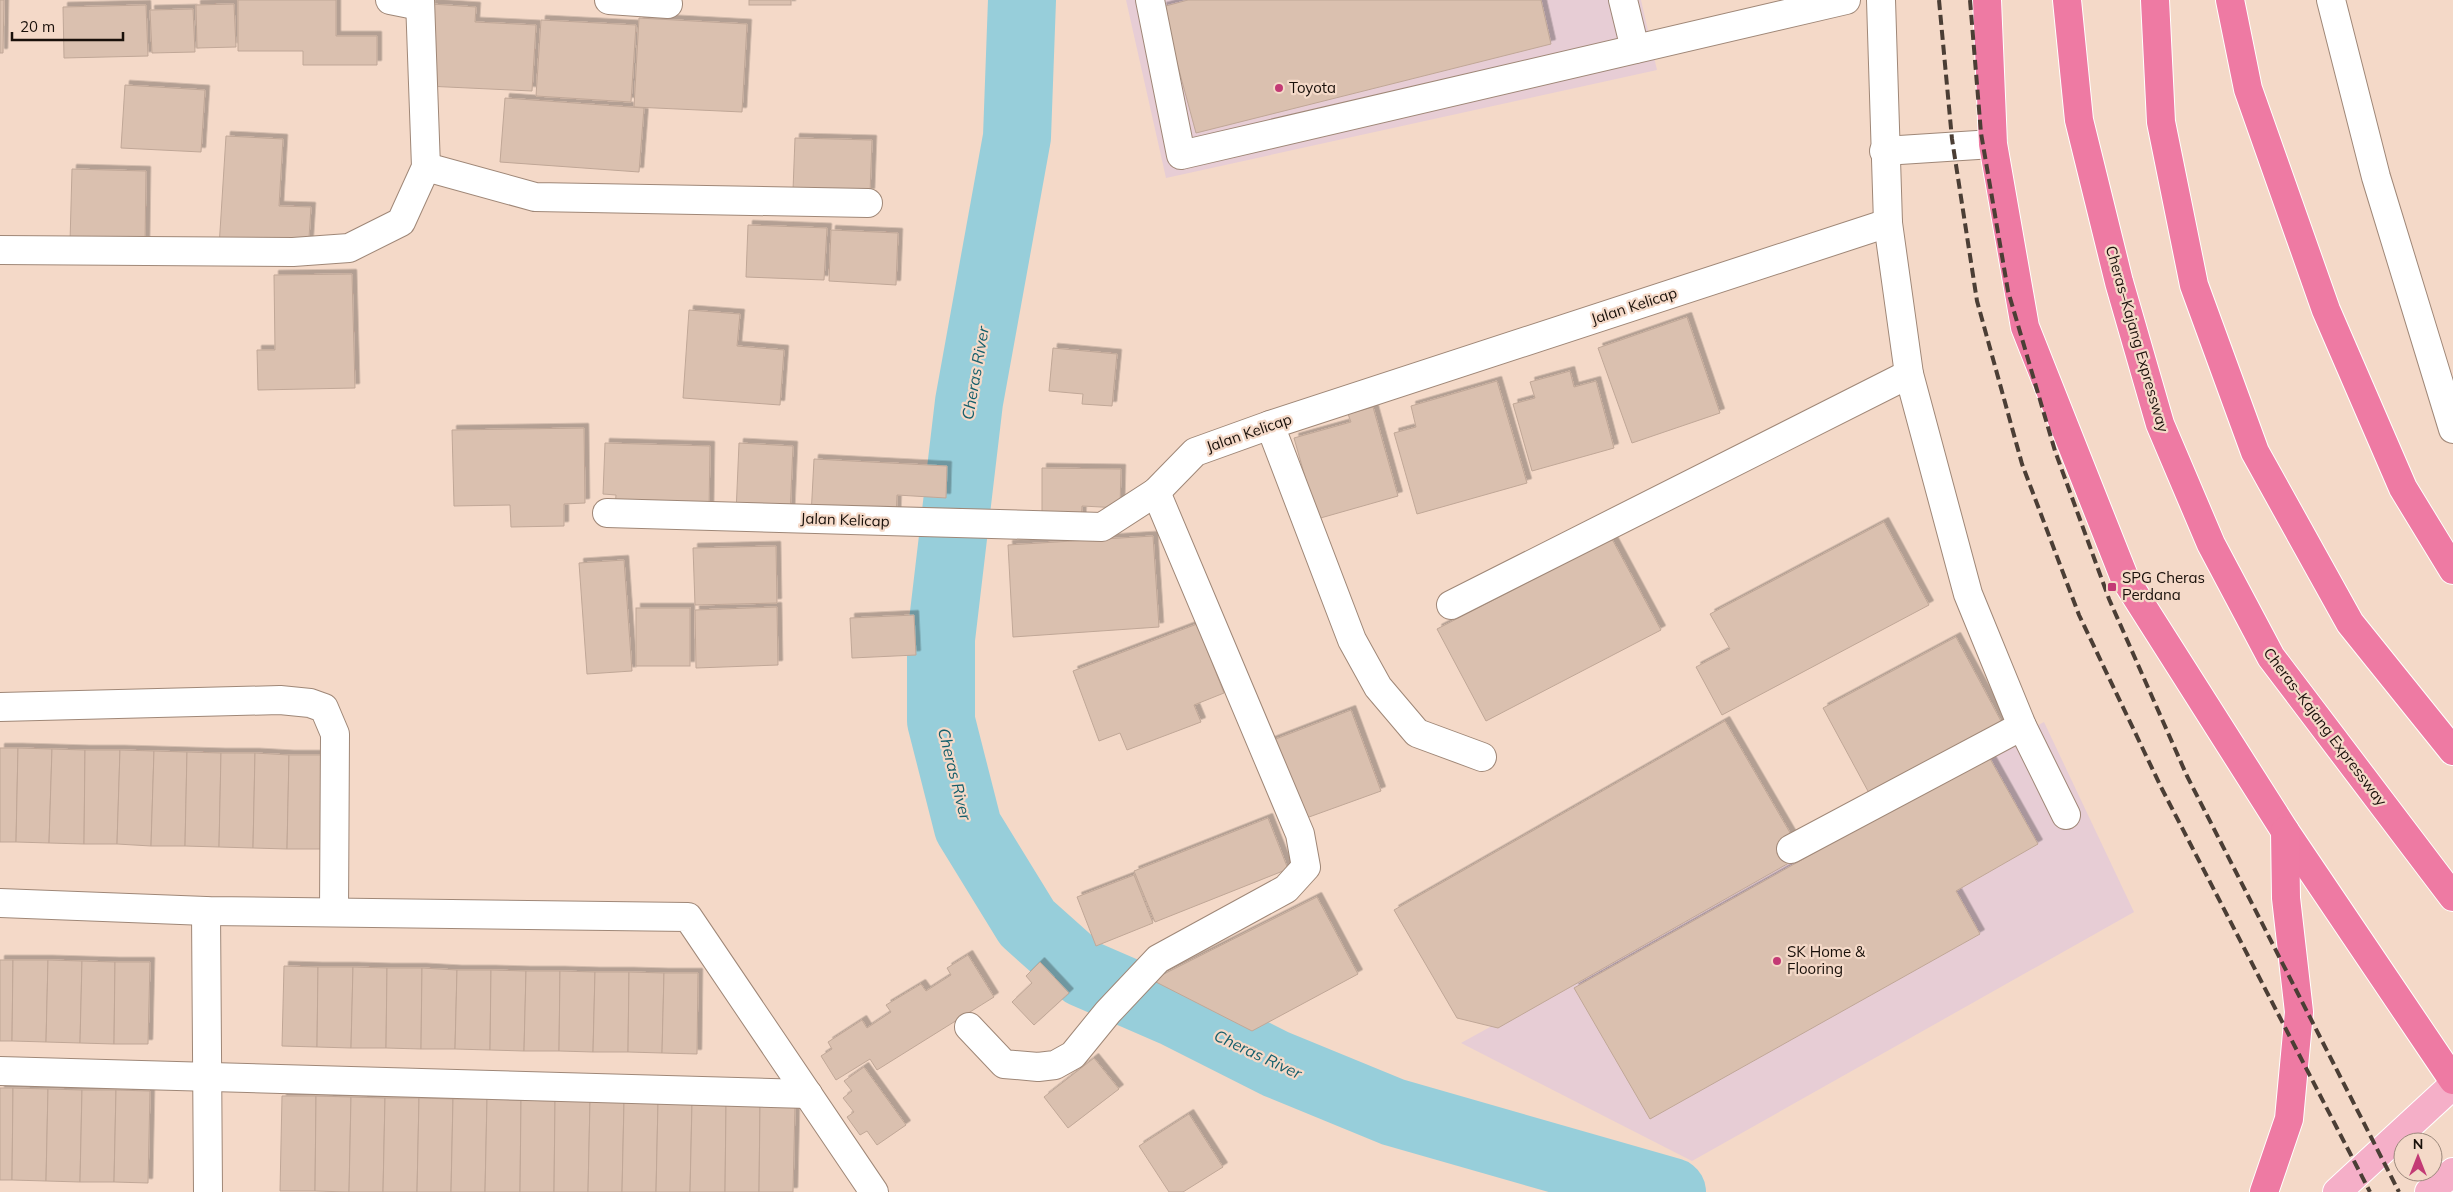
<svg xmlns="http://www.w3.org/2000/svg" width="2453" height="1192" viewBox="0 0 2453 1192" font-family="Mulish,sans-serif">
	<defs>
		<filter id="shadow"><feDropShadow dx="4.5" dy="-4.5" stdDeviation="0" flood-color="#0004"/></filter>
	</defs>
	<rect width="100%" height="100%" fill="#f4d9c8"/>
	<g fill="#e7cdd5">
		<path d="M1126,0H1641L1657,70L1166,178Z"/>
		<path d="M2044,722L2134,912L1692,1161L1461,1043Z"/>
	</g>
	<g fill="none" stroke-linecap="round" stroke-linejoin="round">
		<path stroke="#97ceda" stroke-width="68" d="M1022,0L1017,137L969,402L941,639V721L968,827L1027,923L1083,973L1173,1012L1276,1064L1393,1112L1672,1192"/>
	</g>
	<g fill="#dac0af" stroke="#c0a797" filter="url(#shadow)">
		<path d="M0,0H4L3,53H0Z"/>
		<path d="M238,0H336V36H377V65H303V51H238Z"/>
		<rect x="749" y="0" width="42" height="5"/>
		<path d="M1188,0H1541L1551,44L1196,133L1162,7Z"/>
		<path d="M234,4L236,47L197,48L196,5Z"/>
		<path d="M431,4L476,7L475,22L536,25L532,91L426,86Z"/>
		<path d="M146,5L148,56L64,58L63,7Z"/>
		<path d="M193,9L195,52L152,53L150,10Z"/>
		<path d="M639,18L747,24L742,112L634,107Z"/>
		<path d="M541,20L636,25L631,102L536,96Z"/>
		<path d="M125,85L205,90L201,152L121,148Z"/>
		<path d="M505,98L644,108L639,172L500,162Z"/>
		<path d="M226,136L283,139L279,206L311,207L308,253L219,247Z"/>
		<path d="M795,138L872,140L870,193L793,190Z"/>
		<path d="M72,169L146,171L145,244L70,242Z"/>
		<path d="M748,225L827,228L824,280L746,277Z"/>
		<path d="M831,230L898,233L896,285L829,281Z"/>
		<path d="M352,274L355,388L258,390L257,350H275L274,275Z"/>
		<path d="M689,310L740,314L737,346L784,350L780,405L683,398Z"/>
		<path d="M1687,317L1720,413L1632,443L1598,348Z"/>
		<path d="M1053,348L1117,354L1112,406L1082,404L1083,394L1049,391Z"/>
		<path d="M1570,371L1574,387L1596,381L1614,448L1532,471L1513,404L1535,398L1530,382Z"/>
		<path d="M1497,381L1527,483L1417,514L1394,433L1416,427L1411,406Z"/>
		<path d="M1373,407L1398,496L1317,519L1294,438L1351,422L1348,414Z"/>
		<path d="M584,428L585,503L564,504V526L511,527L510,505L454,506L452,430Z"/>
		<path d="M605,443L710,446L709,510L615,508L616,495L603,494Z"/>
		<path d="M739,443L793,446L790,515L736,513Z"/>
		<path d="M814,459L947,466L946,498L897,495L896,520L811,516Z"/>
		<path d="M1042,468L1121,469L1120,508L1082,506L1081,526L1042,525Z"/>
		<path d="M1884,522L1929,605L1722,715L1696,667L1730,649L1710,614Z"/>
		<path d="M1153,536L1159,627L1013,637L1008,545Z"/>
		<path d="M1612,539L1661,630L1486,721L1437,629Z"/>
		<path d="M776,546L777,603L695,605L693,548Z"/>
		<path d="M624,560L632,671L587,674L579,563Z"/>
		<path d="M777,607L778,665L696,668L695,610Z"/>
		<rect x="636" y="608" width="54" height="58"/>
		<path d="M914,615L916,655L852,658L850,618Z"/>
		<path d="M1197,624L1224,693L1194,705L1201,722L1127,750L1120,733L1099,741L1073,671Z"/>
		<path d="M1956,637L2002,723L1869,793L1823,708Z"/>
		<path d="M1351,710L1381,791L1298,821L1268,742Z"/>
		<path d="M1725,721L1803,855L1498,1028L1457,1018L1394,910Z"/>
		<path d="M0,748H18L16,842H0Z"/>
		<path d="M18,748L52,749L49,843L16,842Z"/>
		<path d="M52,749L85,750L84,844L49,843Z"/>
		<path d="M85,750H120L117,844H84Z"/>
		<path d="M120,750L154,751L151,846L117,844Z"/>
		<path d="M154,751L187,752L185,846H151Z"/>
		<path d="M187,752L221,753L219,847L185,846Z"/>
		<path d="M221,753H255L253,848L219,847Z"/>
		<path d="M255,753L289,755L287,849L253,848Z"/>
		<path d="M289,755H323L321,849H287Z"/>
		<path d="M1988,755L2038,844L1956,891L1980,934L1650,1119L1574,988Z"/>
		<path d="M1268,818L1288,869L1155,922L1134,871Z"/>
		<path d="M1134,875L1153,923L1096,946L1077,897Z"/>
		<path d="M1317,897L1358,974L1252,1031L1152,980Z"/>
		<path d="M968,955L994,997L877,1070L870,1059L836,1080L821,1056L832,1049L828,1042L862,1020L867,1028L891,1012L886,1005L921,984L926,991L951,975L947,968Z"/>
		<path d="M0,960H13L12,1041H0Z"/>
		<path d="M13,960H48L46,1042L12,1041Z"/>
		<path d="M48,960L82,961L80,1043L46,1042Z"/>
		<path d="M82,961L115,962L114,1044L80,1043Z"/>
		<path d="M115,962H150L148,1044H114Z"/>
		<path d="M1040,962L1069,993L1034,1025L1012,1002L1032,983L1026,976Z"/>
		<path d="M284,966L318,967L317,1047L282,1046Z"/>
		<path d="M318,967H353L351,1048L317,1047Z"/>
		<path d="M353,967L387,968L386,1048H351Z"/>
		<path d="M387,968H422L421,1049L386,1048Z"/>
		<path d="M422,968L457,970L455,1049H421Z"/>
		<path d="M457,970H491L490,1050L455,1049Z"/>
		<path d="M491,970L526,971L524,1051L490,1050Z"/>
		<path d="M526,971H560L559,1051H524Z"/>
		<path d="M560,971L595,972L593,1052L559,1051Z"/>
		<path d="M595,972H629L628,1052H593Z"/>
		<path d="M629,972L664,973L662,1053L628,1052Z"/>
		<path d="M664,973H698L697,1054L662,1053Z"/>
		<path d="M1094,1058L1119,1089L1068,1128L1044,1097Z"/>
		<path d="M864,1067L906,1125L877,1145L867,1131L860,1135L847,1117L854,1112L843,1098L852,1091L844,1081Z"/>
		<path d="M0,1088H13L12,1180H0Z"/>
		<path d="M13,1088L48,1089L46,1181L12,1180Z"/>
		<path d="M48,1089L82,1090L80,1182L46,1181Z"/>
		<path d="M82,1090H116L114,1182H80Z"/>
		<path d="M116,1090L150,1091L148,1183L114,1182Z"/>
		<path d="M282,1096H316L315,1191H280Z"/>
		<path d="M316,1096L351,1097L349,1192L315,1191Z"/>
		<path d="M351,1097L385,1098L383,1192H349Z"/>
		<path d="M385,1098H419L417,1192H383Z"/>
		<path d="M419,1098L453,1099L451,1192H417Z"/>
		<path d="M453,1099H487L485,1192H451Z"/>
		<path d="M487,1099L521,1100L520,1192H485Z"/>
		<path d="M521,1100L555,1101L554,1192H520Z"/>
		<path d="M555,1101H590L588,1192H554Z"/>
		<path d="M590,1101L624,1102L622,1192H588Z"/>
		<path d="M624,1102H658L656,1192H622Z"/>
		<path d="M658,1102L692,1103L690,1192H656Z"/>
		<path d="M692,1103L726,1104L725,1192H690Z"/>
		<path d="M726,1104H760L759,1192H725Z"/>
		<path d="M760,1104L795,1105L793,1192H759Z"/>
		<path d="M1189,1114L1223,1167L1183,1192H1169L1139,1146Z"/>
	</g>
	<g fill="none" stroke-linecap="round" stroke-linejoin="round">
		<g stroke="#9f8777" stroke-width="30">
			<g id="minor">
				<path d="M390,0L420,6"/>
				<path d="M609,0L668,4"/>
				<path d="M1150,0L1181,155L1846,0"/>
				<path d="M1623,0L1635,49"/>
				<path d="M1881,0L1888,223L1909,374L1968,594L2022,726L2066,815"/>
				<path d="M2331,0L2376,177L2453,429"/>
				<path d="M1884,151L1993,144"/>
				<path d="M426,167L535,197L868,203"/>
				<path d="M0,250L293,252L349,248L401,222L426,167L420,0"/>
				<path d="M1270,425L1352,640L1378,687L1417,733L1482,757"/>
				<path d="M607,513L1102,527L1156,492L1195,452L1270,425L1888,223"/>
				<path d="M1451,605L1909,374"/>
				<path d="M0,707L280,700L310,703L324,708L335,734L334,912"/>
				<path d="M1791,849L2022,726"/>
				<path d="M0,903L206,911L688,917L874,1192"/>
				<path d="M206,911L208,1192"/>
				<path d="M969,1027L1004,1064L1038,1067L1055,1065L1073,1055L1108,1012L1158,959L1286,889L1306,867L1300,834L1156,492"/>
				<path d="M0,1071L808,1094"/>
			</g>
		</g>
		<g stroke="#fff" stroke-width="30">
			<g id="major">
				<path d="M2337,1192L2453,1085"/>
				<path d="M2429,1192L2453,1172"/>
			</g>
		</g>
		<g stroke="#fff" stroke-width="30">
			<g id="highway">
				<path d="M1987,0L1993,144L2025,327L2125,579L2285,831L2453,1080"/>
				<path d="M2067,0L2079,120L2119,282L2160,424L2211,544L2271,657L2453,897"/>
				<path d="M2155,0L2161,122L2194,285L2255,452L2350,623L2453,751"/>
				<path d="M2230,0L2248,89L2326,310L2403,488L2453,570"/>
				<path d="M2264,1192L2289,1119L2299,1012L2286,898L2285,831"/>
			</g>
		</g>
		<use href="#minor" stroke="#fff" stroke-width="28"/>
		<use href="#major" stroke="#f5afc8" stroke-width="28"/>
		<use href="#highway" stroke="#ee7aa3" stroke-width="28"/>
		<g stroke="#4b3e35" stroke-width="4" stroke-dasharray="10 5" stroke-linecap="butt">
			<path d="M1939,0L1952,139L1977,301L2022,464L2079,615L2162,789L2370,1192"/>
			<path d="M1970,0L1981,133L2008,291L2055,451L2109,599L2187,776L2399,1192"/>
		</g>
	</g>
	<g fill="#c33a75" stroke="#f4d9c8" stroke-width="2">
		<circle cx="1279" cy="88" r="5"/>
		<rect x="2107" y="582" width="10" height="10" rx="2.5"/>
		<circle cx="1777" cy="961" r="5"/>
	</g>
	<g text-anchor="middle" stroke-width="4.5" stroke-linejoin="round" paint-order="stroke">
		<g font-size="15" fill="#19100a" stroke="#f4d9c8" text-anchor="start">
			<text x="1289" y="93">Toyota</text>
			<text x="2122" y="583">SPG Cheras<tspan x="2122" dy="17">Perdana</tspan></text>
			<text x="1787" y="957">SK Home &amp;<tspan x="1787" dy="17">Flooring</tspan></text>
		</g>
		<g font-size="15" fill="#19100a" stroke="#f4d9c8">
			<text transform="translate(1634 306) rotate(-18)" y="5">Jalan Kelicap</text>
			<text transform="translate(2137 339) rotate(74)" y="5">Cheras–Kajang Expressway</text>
			<text transform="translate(1249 433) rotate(-19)" y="5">Jalan Kelicap</text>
			<text transform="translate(845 520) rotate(2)" y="5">Jalan Kelicap</text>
			<text transform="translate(2325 727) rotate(53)" y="5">Cheras–Kajang Expressway</text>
		</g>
		<g font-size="16" font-style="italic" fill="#135e6b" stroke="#f4d9c8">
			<text transform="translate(975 373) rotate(-80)" y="6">Cheras River</text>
			<text transform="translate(955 774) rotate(76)" y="6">Cheras River</text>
			<text transform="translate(1258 1054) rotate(25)" y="6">Cheras River</text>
		</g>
	</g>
	<g transform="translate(2418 1157)"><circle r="24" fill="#f4d9c8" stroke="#9c897c"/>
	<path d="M0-4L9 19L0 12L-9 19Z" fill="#c33a75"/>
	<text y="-8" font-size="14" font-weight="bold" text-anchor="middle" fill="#19100a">N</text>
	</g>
	<path d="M12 32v8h111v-8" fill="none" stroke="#19100a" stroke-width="2.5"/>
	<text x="20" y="32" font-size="15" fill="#19100a" stroke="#f4d9c8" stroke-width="4" paint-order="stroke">20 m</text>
</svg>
